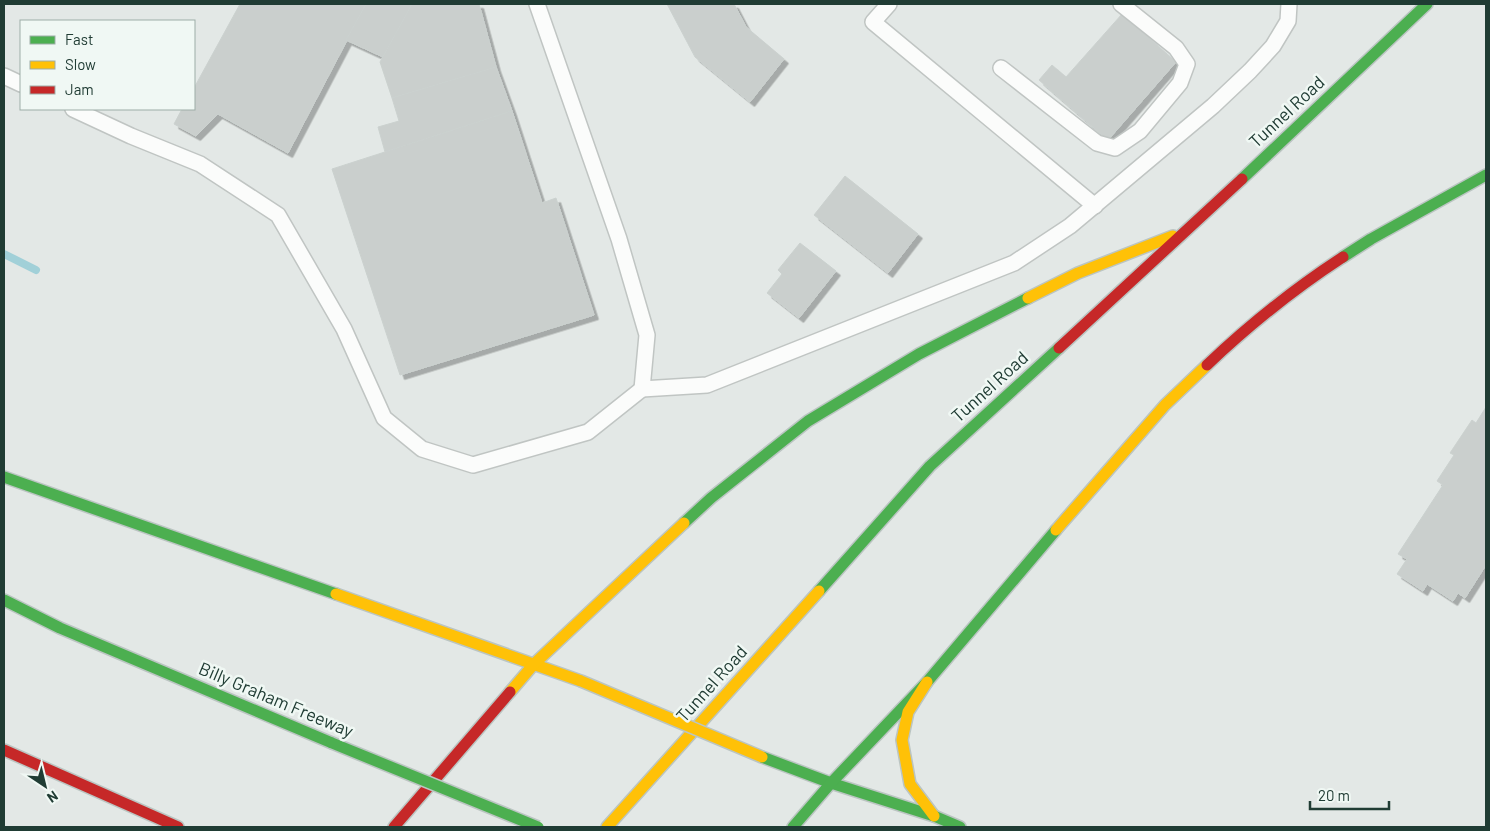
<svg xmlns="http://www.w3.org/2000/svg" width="1490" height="831" viewBox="0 0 1490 831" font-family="Barlow,sans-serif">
	<defs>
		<filter id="shadow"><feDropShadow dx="4.5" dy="4.5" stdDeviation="0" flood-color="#0004"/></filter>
	</defs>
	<rect width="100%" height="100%" fill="#e3e8e6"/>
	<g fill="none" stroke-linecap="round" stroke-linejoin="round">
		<path stroke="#a1d0d8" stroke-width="8" d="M4,254L36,270"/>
	</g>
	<g fill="#cacfcd" stroke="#cbd1cf" filter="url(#shadow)">
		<path d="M240,4H366L288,153L218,114L196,136L174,124L182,109H194V88Z"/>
		<path d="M366,4H412L383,57L346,40Z"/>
		<path d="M412,4H479L496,67L392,98L380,62Z"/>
		<path d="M667,4H734L746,27L784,59L750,102L695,57Z"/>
		<path d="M1122,14L1176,62L1108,140L1039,80L1052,65L1066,77Z"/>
		<path d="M496,67L512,111L385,152L378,127L399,121L392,98Z"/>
		<path d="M512,111L542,203L556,198L594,315L400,375L332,169Z"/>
		<path d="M845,176L918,234L888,273L814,215Z"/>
		<path d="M800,243L836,271L799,318L767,293L782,274L778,270Z"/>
		<path d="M1486,407V565L1465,598L1458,593L1453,601L1427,584L1423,591L1397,574L1407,559L1398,554L1443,485L1437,481L1454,455L1450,453L1472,420L1476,423Z"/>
	</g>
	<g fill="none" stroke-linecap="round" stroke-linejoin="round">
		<g stroke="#c0c5c3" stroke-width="18">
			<g id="lane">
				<path d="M537,4L619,239L647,335L642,389L707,385L1014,263L1070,226L1213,106L1250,71L1273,46L1288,21L1289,4"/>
				<path d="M889,4L873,22L1095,206"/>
				<path d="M1001,68L1097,143L1115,148L1140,131L1180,83L1187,64L1176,48L1121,4"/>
				<path d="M4,76L21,84"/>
				<path d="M73,109L131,136L200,164L278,215L344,329L384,418L422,449L473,465L588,432L642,389"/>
			</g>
		</g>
		<g stroke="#bbc5c2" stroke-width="14">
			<g id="fast">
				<path d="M1242,179L1427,4"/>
				<path d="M1343,257L1371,239L1486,175"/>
				<path d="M4,477L336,594"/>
				<path d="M684,523L711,498L808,421L919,354L1028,298"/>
				<path d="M819,591L930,466L1059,348"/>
				<path d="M4,600L60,628L332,743"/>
				<path d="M762,757L831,783L934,816L960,827"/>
				<path d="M793,827L831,783L927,682L1056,530"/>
			</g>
		</g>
		<g stroke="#bbc5c2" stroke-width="14">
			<g id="slow">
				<path d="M1028,298L1078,273L1173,236"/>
				<path d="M1056,530L1165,405L1207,365"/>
				<path d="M336,594L581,681"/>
				<path d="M927,682L908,712L902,740L910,784L934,816"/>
				<path d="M510,692L534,664L684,523"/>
				<path d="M607,827L819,591"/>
			</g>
		</g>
		<g stroke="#bbc5c2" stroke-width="14">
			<g id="jam">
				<path d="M1059,348L1242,179"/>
				<path d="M1207,365C1249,325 1294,289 1343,257"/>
				<path d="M4,750L178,827"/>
				<path d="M394,827L510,692"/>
			</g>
		</g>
		<use href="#lane" stroke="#fbfcfb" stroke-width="15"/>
		<use href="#fast" stroke="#4caf50" stroke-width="11"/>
		<use href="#slow" stroke="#ffc107" stroke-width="11"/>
		<use href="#jam" stroke="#c62828" stroke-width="11"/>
		<g stroke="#bbc5c2" stroke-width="14" stroke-linecap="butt">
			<path id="fast-bridge" d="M332,743L538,827"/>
		</g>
		<g stroke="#bbc5c2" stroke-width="14" stroke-linecap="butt">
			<path id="slow-bridge" d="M581,681L762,757"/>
		</g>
		<use href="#fast-bridge" stroke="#4caf50" stroke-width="11"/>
		<use href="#slow-bridge" stroke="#ffc107" stroke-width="11"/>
	</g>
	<g text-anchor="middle" stroke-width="5" stroke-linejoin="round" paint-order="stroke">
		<g font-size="18" fill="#203c34" stroke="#f0f8f4">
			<text transform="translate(1287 112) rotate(-43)" y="6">Tunnel Road</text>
			<text transform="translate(990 387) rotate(-42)" y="6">Tunnel Road</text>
			<text transform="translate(712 684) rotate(-48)" y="6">Tunnel Road</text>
			<text transform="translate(276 700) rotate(23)" y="6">Billy Graham Freeway</text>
		</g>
	</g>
	<rect width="1490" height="831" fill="none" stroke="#203c34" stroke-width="10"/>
	<rect x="20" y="20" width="175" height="90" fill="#f0f8f4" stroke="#9dada7"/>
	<rect x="30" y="36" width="25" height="8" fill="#4caf50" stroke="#9dada7"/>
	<text x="65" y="45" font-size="15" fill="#203c34">Fast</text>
	<rect x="30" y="61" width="25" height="8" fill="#ffc107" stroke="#9dada7"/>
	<text x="65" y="70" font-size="15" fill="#203c34">Slow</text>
	<rect x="30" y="86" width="25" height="8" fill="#c62828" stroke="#9dada7"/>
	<text x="65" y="95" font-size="15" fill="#203c34">Jam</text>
	<g transform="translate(45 786) rotate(145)" stroke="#f0f8f4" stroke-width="4" paint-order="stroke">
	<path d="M0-4L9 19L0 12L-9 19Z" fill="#203c34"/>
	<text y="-8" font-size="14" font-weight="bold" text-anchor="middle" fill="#203c34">N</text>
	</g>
	<path d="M1310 801v8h79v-8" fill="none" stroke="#203c34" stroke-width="2.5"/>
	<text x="1318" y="801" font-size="15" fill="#203c34" stroke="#f0f8f4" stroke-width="4" paint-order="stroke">20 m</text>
</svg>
